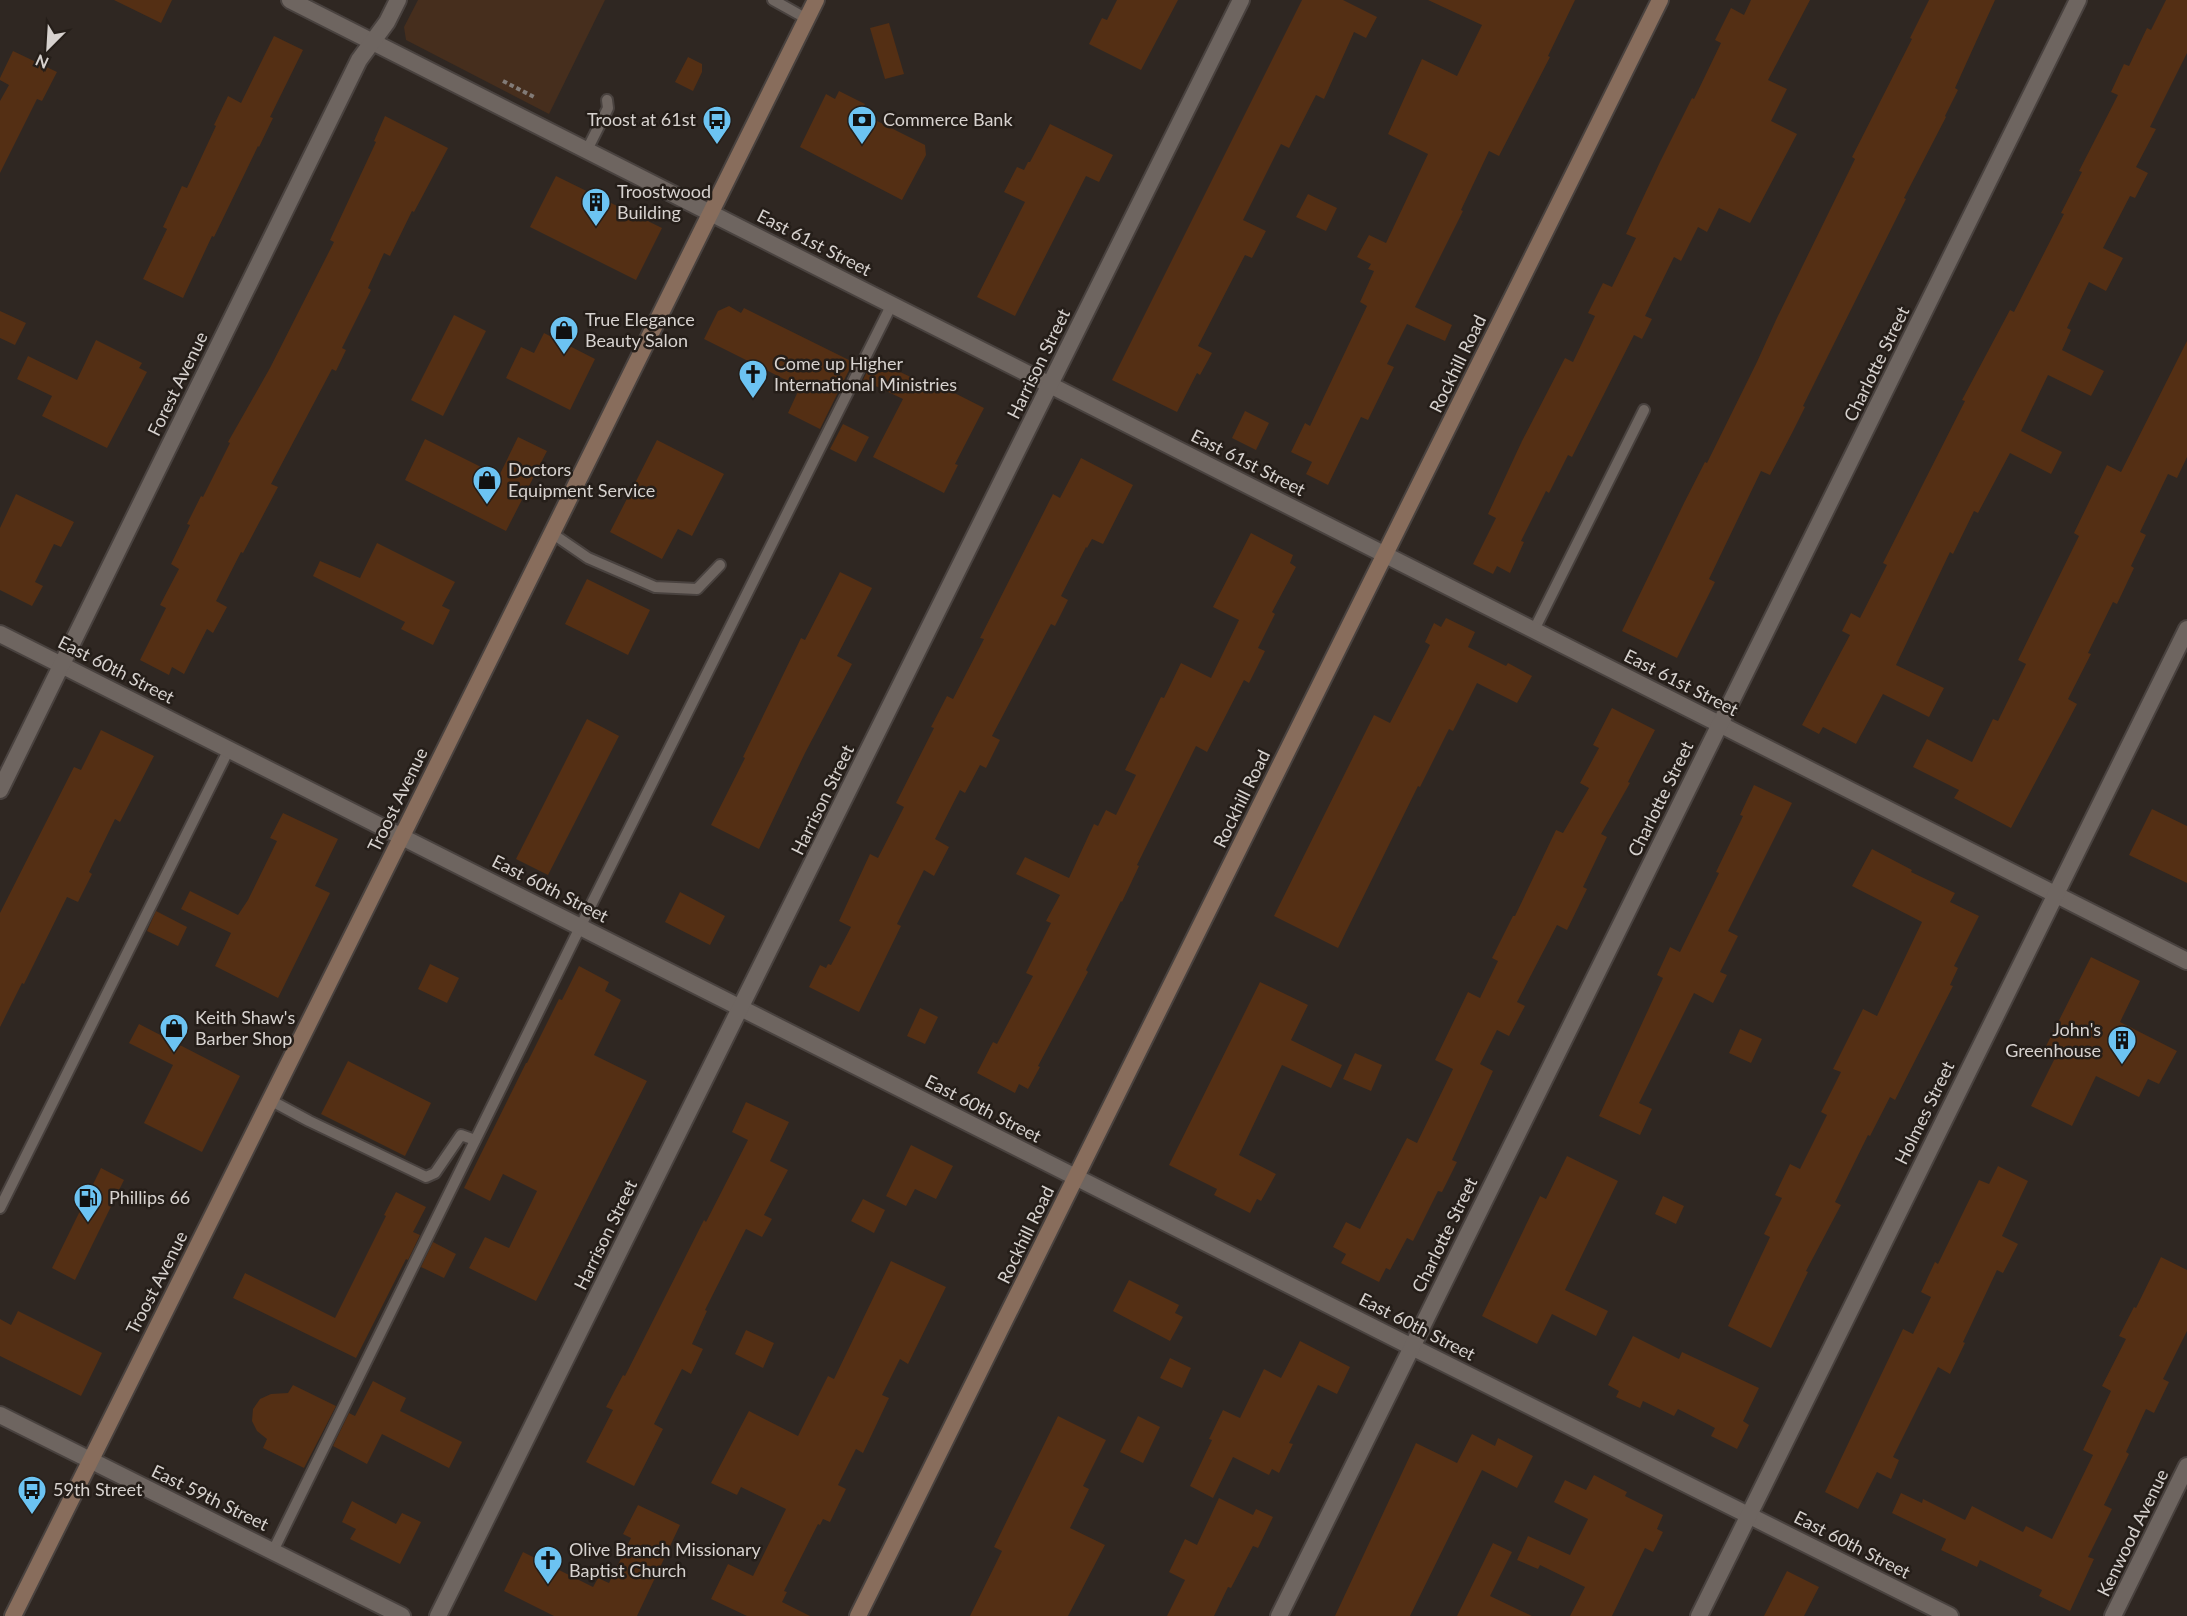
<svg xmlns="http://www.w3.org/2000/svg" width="2187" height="1616" viewBox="0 0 2187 1616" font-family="Lato,sans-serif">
	<rect width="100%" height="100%" fill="#2f2722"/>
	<path fill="#462e1d" d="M418,0H605L549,114L406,40L404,27Z"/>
	<g fill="#542f14">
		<path d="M114,0H172L161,23Z"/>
		<path d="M1117,0H1178L1141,70L1089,44L1102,18L1107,20Z"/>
		<path d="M1302,0H1343L1377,17L1366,38L1354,32L1324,99L1316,95L1289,148L1281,144L1243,220L1266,231L1252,258L1245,255L1198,346L1212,353L1200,375L1197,373L1177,412L1112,380Z"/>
		<path d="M1428,0H1575L1548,56L1550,57L1499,156L1489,151L1461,210L1463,211L1415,307L1452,325L1445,341L1407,324L1387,364L1394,367L1368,420L1361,417L1328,485L1306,474L1312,462L1291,452L1305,423L1310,426L1367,306L1360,302L1374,271L1368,269L1371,264L1357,257L1369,235L1386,243L1428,154L1388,134L1422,59L1457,76L1482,25Z"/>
		<path d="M1751,0H1810L1768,80L1787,89L1771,121L1797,134L1750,223L1719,208L1707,232L1698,227L1681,261L1674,257L1645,316L1652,319L1642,339L1634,335L1572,457L1568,455L1549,493L1546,491L1521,541L1524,542L1510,573L1497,566L1493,574L1473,564L1496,518L1488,514L1522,441L1565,358L1573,362L1595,316L1588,313L1603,283L1612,287L1636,238L1626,234L1660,162L1692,98L1694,99L1721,43L1715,40L1731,8L1744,15Z"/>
		<path d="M1929,0H1995L1955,88L1958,90L1945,116L1946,117L1904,198L1906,199L1803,406L1805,407L1792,433L1770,475L1761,471L1709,579L1715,582L1677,658L1622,631L1684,503L1705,462L1707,463L1757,362L1776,320L1855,159L1852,157L1912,39L1910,38Z"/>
		<path d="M2166,0H2187V53L2150,127L2156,129L2136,167L2148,173L2135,198L2130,196L2103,248L2123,258L2106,291L2089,282L2067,328L2071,330L2062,350L2104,371L2091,396L2048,375L2021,431L2062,452L2051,474L2010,453L1978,513L1974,511L1953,554L1950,552L1896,665L1944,688L1929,717L1883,694L1856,744L1823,727L1819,734L1802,725L1850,635L1842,631L1851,613L1860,618L1887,565L1883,563L1965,401L1962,400L2010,310L2014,312L2064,214L2061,213L2082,172L2079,171L2118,95L2111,92L2124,64L2129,66L2147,28L2151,30Z"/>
		<path d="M889,23L904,74L885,79L870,28Z"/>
		<path d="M274,36L303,50L270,117L273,118L259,147L258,146L214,237L212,236L183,298L143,279L167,229L163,227L182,186L187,188L216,126L214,125L228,96L241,103Z"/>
		<path d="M13,51L57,72L42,101L37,99L0,173V101L9,85L0,80V78Z"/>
		<path d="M688,57L702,64V72L693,91L675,82Z"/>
		<path d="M839,91L865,104L861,113L925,145L926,155L902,200L800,147L826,94L835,99Z"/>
		<path d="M385,116L448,148L414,212L412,211L390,256L384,253L368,288L371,290L342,348L346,350L336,371L332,369L271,484L278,487L243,553L241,552L216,601L227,607L213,633L207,629L184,674L172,667L169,675L140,660L166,608L160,605L179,569L171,564L190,525L187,524L201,496L203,497L230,443L228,442L270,368L334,242L330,240L376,142L374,141Z"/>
		<path d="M1050,124L1113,155L1099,182L1086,176L1015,316L977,297L1025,202L1004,192L1017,167L1024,170L1028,162H1030Z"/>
		<path d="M556,176L662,228L636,280L530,227Z"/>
		<path d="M1308,194L1337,208L1326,231L1296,217Z"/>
		<path d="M729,306L741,313L744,308L853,362L820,429L788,413L800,387L704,339L718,311Z"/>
		<path d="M0,311L26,323L15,345L0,338Z"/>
		<path d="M454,315L486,331L443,416L411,400Z"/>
		<path d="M544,333L595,359L570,410L506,378L521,347L534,353Z"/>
		<path d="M96,340L142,363L139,368L147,372L107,448L42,416L52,396L17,379L28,356L77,380Z"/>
		<path d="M2187,341V457L2177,478L2168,474L2140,532L2146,535L2131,566L2134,568L2117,604L2113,602L2088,653L2091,654L2068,699L2077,704L2011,828L1954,798L1959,790L1913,767L1927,739L1972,762L1993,719L1998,721L2026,664L2018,660L2079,536L2074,533L2107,465L2121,472Z"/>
		<path d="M873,359L921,382L923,377L984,408L955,464L958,465L944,493L873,457L903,399L863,380Z"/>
		<path d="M1245,411L1269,423L1256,450L1232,438Z"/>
		<path d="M843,424L869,437L856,462L830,449Z"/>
		<path d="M518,437L547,451L506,531L405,480L425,439L499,476Z"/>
		<path d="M657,440L724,474L692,536L678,529L662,559L610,532Z"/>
		<path d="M1081,458L1133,485L1103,544L1092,539L1087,548L1086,547L1061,596L1068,600L1055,626L1051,624L992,736L1000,740L986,768L980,765L965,793L960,790L935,839L949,847L934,876L924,870L897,924L901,926L859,1012L809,987L820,965L826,968L828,964L831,965L851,927L839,921L870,854L878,858L904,807L896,803L934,728L931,727L947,696L953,699L984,639L980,638L1053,494L1060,498Z"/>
		<path d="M16,494L74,522L61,547L54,544L35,582L43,586L32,606L0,590V528Z"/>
		<path d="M1251,533L1293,555L1290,563L1296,567L1272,612L1275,614L1258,648L1265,651L1249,683L1244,680L1207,752L1196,746L1137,865L1139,866L1122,902L1121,901L1086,970L1088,972L1038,1066L1040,1067L1028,1089L1019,1084L1015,1093L977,1073L993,1042L997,1044L1033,976L1026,973L1051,923L1046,921L1060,895L1016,874L1025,857L1069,878L1094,824L1098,826L1106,810L1116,815L1136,775L1125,770L1161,697L1164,698L1181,663L1211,678L1239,620L1213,607Z"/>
		<path d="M377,543L455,582L442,606L450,610L433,645L401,629L405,622L313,576L320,561L360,578Z"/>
		<path d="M840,572L872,588L837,656L852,664L805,753L759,849L711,825L745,758L743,757L801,638L805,640Z"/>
		<path d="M587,579L650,610L628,655L565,624Z"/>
		<path d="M1446,618L1475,632L1468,647L1506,666L1508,663L1532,676L1517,703L1477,683L1453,731L1449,729L1420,787L1418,786L1338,948L1274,916L1374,715L1390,723L1430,645L1425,642L1434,623L1441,627Z"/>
		<path d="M1612,708L1655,730L1628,782L1630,783L1601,834L1607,837L1583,887L1587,889L1567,930L1557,925L1517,1002L1525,1006L1509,1036L1497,1030L1480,1064L1493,1071L1452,1160L1457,1162L1442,1192L1438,1191L1413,1241L1407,1238L1390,1270L1386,1268L1379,1282L1341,1263L1346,1254L1333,1247L1346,1222L1360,1229L1407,1138L1417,1143L1453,1069L1435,1060L1468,992L1480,998L1498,961L1492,958L1513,916H1515L1556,830L1563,833L1589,788L1580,783L1599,748L1593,745Z"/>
		<path d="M587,719L619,736L548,875L516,859Z"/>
		<path d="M101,730L154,756L120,822L115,819L89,872L92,874L78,902L67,897L24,984L22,983L0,1027V913L74,767L81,770Z"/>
		<path d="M1754,785L1792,803L1728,931L1738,936L1720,972L1727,975L1713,1003L1694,993L1639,1103L1652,1109L1640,1135L1599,1116L1663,978L1657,975L1670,947L1680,952L1719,873L1716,872L1743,816L1740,815Z"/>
		<path d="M2152,809L2187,826V883L2129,855Z"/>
		<path d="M283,813L338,839L315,886L330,893L278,998L215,966L231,933L181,909L190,891L238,915L248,900L277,841L270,838Z"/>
		<path d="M1872,849L1912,870L1911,872L1955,893L1950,902L1979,916L1954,966L1958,968L1950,985L1953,986L1895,1100L1890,1097L1870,1136L1868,1135L1835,1202L1841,1205L1806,1271L1808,1272L1771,1348L1728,1326L1770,1237L1764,1234L1782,1198L1775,1195L1790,1164L1800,1169L1827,1115L1821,1112L1841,1072L1833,1069L1863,1009L1877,1016L1922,922L1852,886Z"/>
		<path d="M680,892L725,916L710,945L665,922Z"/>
		<path d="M156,911L187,927L178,946L147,931Z"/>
		<path d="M2091,957L2140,981L2120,1022L2177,1051L2159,1084L2148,1079L2139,1097L2096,1076L2072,1126L2031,1106L2056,1056L2044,1050Z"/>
		<path d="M430,964L459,978L447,1003L418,989Z"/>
		<path d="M579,966L609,982L605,991L621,1000L594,1055L647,1081L536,1301L469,1268L485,1237L509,1248L537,1191L503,1174L490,1201L464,1188L526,1063H527L559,999L562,1000Z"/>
		<path d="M1260,982L1308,1005L1291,1040L1342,1065L1331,1088L1282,1065L1239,1155L1276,1174L1261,1201L1257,1199L1250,1213L1214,1195L1217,1189L1169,1165Z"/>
		<path d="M920,1008L938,1017L925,1044L907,1036Z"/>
		<path d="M139,1024L240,1076L202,1152L144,1123L173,1065L129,1043Z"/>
		<path d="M1740,1029L1762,1039L1751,1063L1729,1053Z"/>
		<path d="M1355,1053L1382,1065L1371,1091L1343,1079Z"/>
		<path d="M348,1061L431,1103L405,1156L321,1114Z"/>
		<path d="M746,1102L789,1122L770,1161L788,1170L764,1215L772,1219L762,1237L746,1229L705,1310L707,1311L692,1344L703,1349L691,1374L682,1369L654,1424L663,1429L634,1486L586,1462L613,1410L606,1407L623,1375L625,1376L704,1220L706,1222L748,1140L732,1132Z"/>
		<path d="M911,1145L953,1166L936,1199L915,1189L906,1206L886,1196Z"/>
		<path d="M1567,1156L1618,1181L1565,1290L1608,1311L1596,1336L1552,1314L1537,1344L1482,1316L1540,1196L1546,1199Z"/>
		<path d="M1998,1166L2028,1181L2002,1236L2018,1244L2003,1273L1997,1270L1963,1342L1965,1343L1950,1374L1938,1367L1893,1457L1899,1460L1891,1479L1877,1472L1858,1509L1825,1492L1903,1329L1913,1334L1931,1297L1921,1292L1935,1262L1938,1264L1979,1180L1989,1184Z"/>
		<path d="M101,1168L124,1180L75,1280L52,1268Z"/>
		<path d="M396,1192L426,1207L413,1232L420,1235L408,1260L406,1259L356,1358L233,1298L245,1273L335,1318L386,1216L384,1215Z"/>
		<path d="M1663,1196L1684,1206L1676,1224L1655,1214Z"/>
		<path d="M863,1199L885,1210L874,1233L851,1221Z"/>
		<path d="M433,1242L456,1254L444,1278L421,1267Z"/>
		<path d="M2161,1257L2187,1270V1331L2163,1379L2169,1382L2154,1413L2146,1409L2126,1452L2129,1454L2104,1505L2112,1509L2088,1557L2094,1559L2070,1611L2039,1596L2042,1590L1980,1560L1977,1567L1941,1550L1946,1539L1892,1513L1901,1493L1922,1503L1923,1499L1965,1520L1972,1506L2023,1532L2026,1526L2052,1539L2093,1455L2083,1450L2111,1391L2102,1386L2126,1339L2119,1336L2134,1307L2136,1308Z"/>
		<path d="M891,1261L946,1287L908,1364L900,1359L882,1395L889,1398L863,1453L856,1449L838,1485L846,1489L830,1522L823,1519L820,1525L818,1524L784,1591L787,1592L782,1602L810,1616H747L711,1599L728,1564L753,1576L786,1509L741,1487L737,1495L711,1483L749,1411L798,1436L828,1376L834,1379Z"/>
		<path d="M1129,1280L1179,1305L1175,1313L1183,1317L1170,1341L1113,1311Z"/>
		<path d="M18,1311L102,1353L81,1396L0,1356V1319L11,1325Z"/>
		<path d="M746,1330L774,1343L763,1368L735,1354Z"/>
		<path d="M1633,1336L1679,1359L1682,1352L1759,1388L1743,1421L1749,1425L1737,1449L1711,1436L1715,1428L1678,1409L1674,1416L1643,1401L1640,1408L1616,1397L1619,1391L1608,1385Z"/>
		<path d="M1300,1341L1350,1367L1337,1394L1318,1385L1289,1443L1293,1444L1279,1473L1272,1469L1269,1475L1233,1457L1213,1498L1190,1486L1212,1440L1209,1439L1223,1410L1240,1418L1264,1369L1281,1378Z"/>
		<path d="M1170,1358L1191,1368L1182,1388L1160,1378Z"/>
		<path d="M373,1381L406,1398L400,1411L462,1442L449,1468L382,1434L367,1464L333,1446L349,1413L355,1416Z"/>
		<path d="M293,1385L336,1406L304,1468L263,1448L267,1439L257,1431L252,1421L253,1409L260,1399L271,1394L288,1393Z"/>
		<path d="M1058,1416L1106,1440L1083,1486L1089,1489L1070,1528L1105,1545L1068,1616H970L1002,1551L994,1547Z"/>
		<path d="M1138,1416L1160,1427L1143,1463L1120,1452Z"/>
		<path d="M1472,1434L1495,1446L1498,1438L1533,1456L1517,1488L1482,1470L1410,1616H1335L1416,1443L1457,1463Z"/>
		<path d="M1594,1475L1627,1492L1625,1496L1663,1515L1657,1529L1663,1532L1653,1552L1645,1548L1612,1616H1570L1585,1587L1540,1565L1538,1569L1517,1560L1528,1536L1570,1555L1588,1519L1554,1502L1565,1480L1586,1490Z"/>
		<path d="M1219,1498L1253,1515L1256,1509L1273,1517L1258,1548L1253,1546L1231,1588L1228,1587L1214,1616H1167L1185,1580L1169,1572L1185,1539L1197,1545Z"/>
		<path d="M352,1501L396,1524L402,1513L421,1522L400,1564L350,1539L356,1529L342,1522Z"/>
		<path d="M638,1505L680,1525L637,1616H554L504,1591L523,1552L593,1587L598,1578L609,1583L631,1538L623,1534Z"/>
		<path d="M1493,1543L1512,1552L1490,1596L1532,1616H1457Z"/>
		<path d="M1787,1571L1819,1587L1804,1616H1764Z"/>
	</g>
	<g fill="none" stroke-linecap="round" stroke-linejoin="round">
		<g stroke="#49423f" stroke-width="14">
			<g id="service">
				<path d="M773,0L807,19"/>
				<path d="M587,150L608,108L607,100"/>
				<path d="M553,534L588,558L655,587L697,589L720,565"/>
				<path d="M1534,630L1644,410"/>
				<path d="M270,1100L309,1121L426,1177L435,1173L461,1135L475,1140"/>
				<path d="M0,1208L229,749"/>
				<path d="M273,1551L592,903L892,304"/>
			</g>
		</g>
		<g stroke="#49423f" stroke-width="20">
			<g id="minor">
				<path d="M290,0L2187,961"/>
				<path d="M0,634L1412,1347L1950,1616"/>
				<path d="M0,790L359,60L387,22L398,0"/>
				<path d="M438,1616L1241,0"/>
				<path d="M1279,1616L2078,0"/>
				<path d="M1699,1616L2187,629"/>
				<path d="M2113,1616L2187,1466"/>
			</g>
		</g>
		<g stroke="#49423f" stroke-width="20">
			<path id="tertiary" d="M0,1415L402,1616"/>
		</g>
		<g stroke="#49423f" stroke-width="20">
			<g id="secondary">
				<path d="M13,1616L402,836L816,0"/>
				<path d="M858,1616L1660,0"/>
			</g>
		</g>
		<path stroke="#827b77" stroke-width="4" stroke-dasharray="4.5 3" stroke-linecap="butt" d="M503,81L536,98"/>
		<use href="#service" stroke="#6e6560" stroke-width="10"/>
		<use href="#minor" stroke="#6e6560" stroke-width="16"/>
		<use href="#tertiary" stroke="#6e6560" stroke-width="16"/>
		<use href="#secondary" stroke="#886d5c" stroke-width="16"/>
	</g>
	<defs>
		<g id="bus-pin" transform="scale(1.5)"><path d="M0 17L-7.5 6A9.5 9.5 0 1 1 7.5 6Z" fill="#6cc3f2" stroke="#251e19"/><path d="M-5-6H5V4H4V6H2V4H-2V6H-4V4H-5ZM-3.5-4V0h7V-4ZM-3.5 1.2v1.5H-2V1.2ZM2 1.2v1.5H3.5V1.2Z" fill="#111"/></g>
		<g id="bank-pin" transform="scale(1.5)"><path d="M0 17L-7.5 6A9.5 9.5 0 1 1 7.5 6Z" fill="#6cc3f2" stroke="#251e19"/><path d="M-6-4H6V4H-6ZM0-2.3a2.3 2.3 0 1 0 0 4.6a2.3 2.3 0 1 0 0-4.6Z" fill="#111"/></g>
		<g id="building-pin" transform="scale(1.5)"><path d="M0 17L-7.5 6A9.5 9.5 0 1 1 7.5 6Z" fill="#6cc3f2" stroke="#251e19"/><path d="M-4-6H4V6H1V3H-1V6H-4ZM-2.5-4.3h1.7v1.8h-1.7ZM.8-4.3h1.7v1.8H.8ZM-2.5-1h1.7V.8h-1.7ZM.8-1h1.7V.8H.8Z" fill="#111"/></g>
		<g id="shop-pin" transform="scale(1.5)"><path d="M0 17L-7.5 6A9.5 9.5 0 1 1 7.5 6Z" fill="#6cc3f2" stroke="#251e19"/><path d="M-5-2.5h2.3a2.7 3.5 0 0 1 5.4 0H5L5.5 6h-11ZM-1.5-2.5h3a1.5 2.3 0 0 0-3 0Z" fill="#111"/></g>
		<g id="church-pin" transform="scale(1.5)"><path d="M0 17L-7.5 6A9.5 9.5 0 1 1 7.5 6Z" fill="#6cc3f2" stroke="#251e19"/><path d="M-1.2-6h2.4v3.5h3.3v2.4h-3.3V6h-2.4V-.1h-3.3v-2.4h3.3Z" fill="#111"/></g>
		<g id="fuel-pin" transform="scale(1.5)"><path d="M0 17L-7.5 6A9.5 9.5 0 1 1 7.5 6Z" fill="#6cc3f2" stroke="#251e19"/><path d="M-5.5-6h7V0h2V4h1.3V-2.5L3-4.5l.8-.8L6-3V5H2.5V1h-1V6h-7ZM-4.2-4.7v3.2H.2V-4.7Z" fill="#111"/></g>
	</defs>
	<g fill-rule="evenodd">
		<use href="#bus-pin" x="717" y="120"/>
		<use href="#bank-pin" x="862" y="120"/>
		<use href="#building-pin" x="596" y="202"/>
		<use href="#shop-pin" x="564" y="330"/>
		<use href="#church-pin" x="753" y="374"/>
		<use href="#shop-pin" x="487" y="480"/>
		<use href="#shop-pin" x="174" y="1028"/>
		<use href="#building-pin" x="2122" y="1040"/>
		<use href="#fuel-pin" x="88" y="1198"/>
		<use href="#bus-pin" x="32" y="1490"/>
		<use href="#church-pin" x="548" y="1560"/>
	</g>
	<g text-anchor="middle" stroke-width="5" stroke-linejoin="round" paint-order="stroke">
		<g font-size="18" fill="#d7d2cf" stroke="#251e19" text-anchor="start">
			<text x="696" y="126" text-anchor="end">Troost at 61st</text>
			<text x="883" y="126">Commerce Bank</text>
			<text x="617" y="198">Troostwood<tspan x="617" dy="21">Building</tspan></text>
			<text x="585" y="326">True Elegance<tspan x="585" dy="21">Beauty Salon</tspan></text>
			<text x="774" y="370">Come up Higher<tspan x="774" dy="21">International Ministries</tspan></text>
			<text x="508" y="476">Doctors<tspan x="508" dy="21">Equipment Service</tspan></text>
			<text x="195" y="1024">Keith Shaw's<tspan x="195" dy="21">Barber Shop</tspan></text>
			<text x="2101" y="1036" text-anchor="end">John's<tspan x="2101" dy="21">Greenhouse</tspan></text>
			<text x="109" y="1204">Phillips 66</text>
			<text x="53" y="1496">59th Street</text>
			<text x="569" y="1556">Olive Branch Missionary<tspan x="569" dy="21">Baptist Church</tspan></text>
		</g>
		<g font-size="18" fill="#d7d2cf" stroke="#251e19">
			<text transform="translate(814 243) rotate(27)" y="6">East 61st Street</text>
			<text transform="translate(1039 364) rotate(-64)" y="6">Harrison Street</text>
			<text transform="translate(1458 364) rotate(-64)" y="6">Rockhill Road</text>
			<text transform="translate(1877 364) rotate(-64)" y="6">Charlotte Street</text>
			<text transform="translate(178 384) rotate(-64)" y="6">Forest Avenue</text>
			<text transform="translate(1248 463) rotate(27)" y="6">East 61st Street</text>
			<text transform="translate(116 670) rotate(27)" y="6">East 60th Street</text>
			<text transform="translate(1681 683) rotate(27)" y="6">East 61st Street</text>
			<text transform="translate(1242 799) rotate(-64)" y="6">Rockhill Road</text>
			<text transform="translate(1661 799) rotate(-64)" y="6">Charlotte Street</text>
			<text transform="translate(398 800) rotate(-64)" y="6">Troost Avenue</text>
			<text transform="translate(823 800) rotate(-64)" y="6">Harrison Street</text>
			<text transform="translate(550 889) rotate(27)" y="6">East 60th Street</text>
			<text transform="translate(983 1109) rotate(27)" y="6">East 60th Street</text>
			<text transform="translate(1925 1113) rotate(-64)" y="6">Holmes Street</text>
			<text transform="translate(606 1235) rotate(-64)" y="6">Harrison Street</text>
			<text transform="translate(1026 1235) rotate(-64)" y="6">Rockhill Road</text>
			<text transform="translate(1445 1235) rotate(-64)" y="6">Charlotte Street</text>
			<text transform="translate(157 1283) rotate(-63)" y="6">Troost Avenue</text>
			<text transform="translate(1417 1327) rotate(27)" y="6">East 60th Street</text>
			<text transform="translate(210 1498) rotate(26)" y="6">East 59th Street</text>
			<text transform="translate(2133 1533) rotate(-64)" y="6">Kenwood Avenue</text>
			<text transform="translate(1852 1545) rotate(27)" y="6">East 60th Street</text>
		</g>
	</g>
	<g transform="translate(48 48) rotate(204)" stroke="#251e19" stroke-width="4.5" paint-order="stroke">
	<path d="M0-4.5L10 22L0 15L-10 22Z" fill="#d7d2cf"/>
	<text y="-9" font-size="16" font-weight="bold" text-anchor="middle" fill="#d7d2cf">N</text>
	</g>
</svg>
